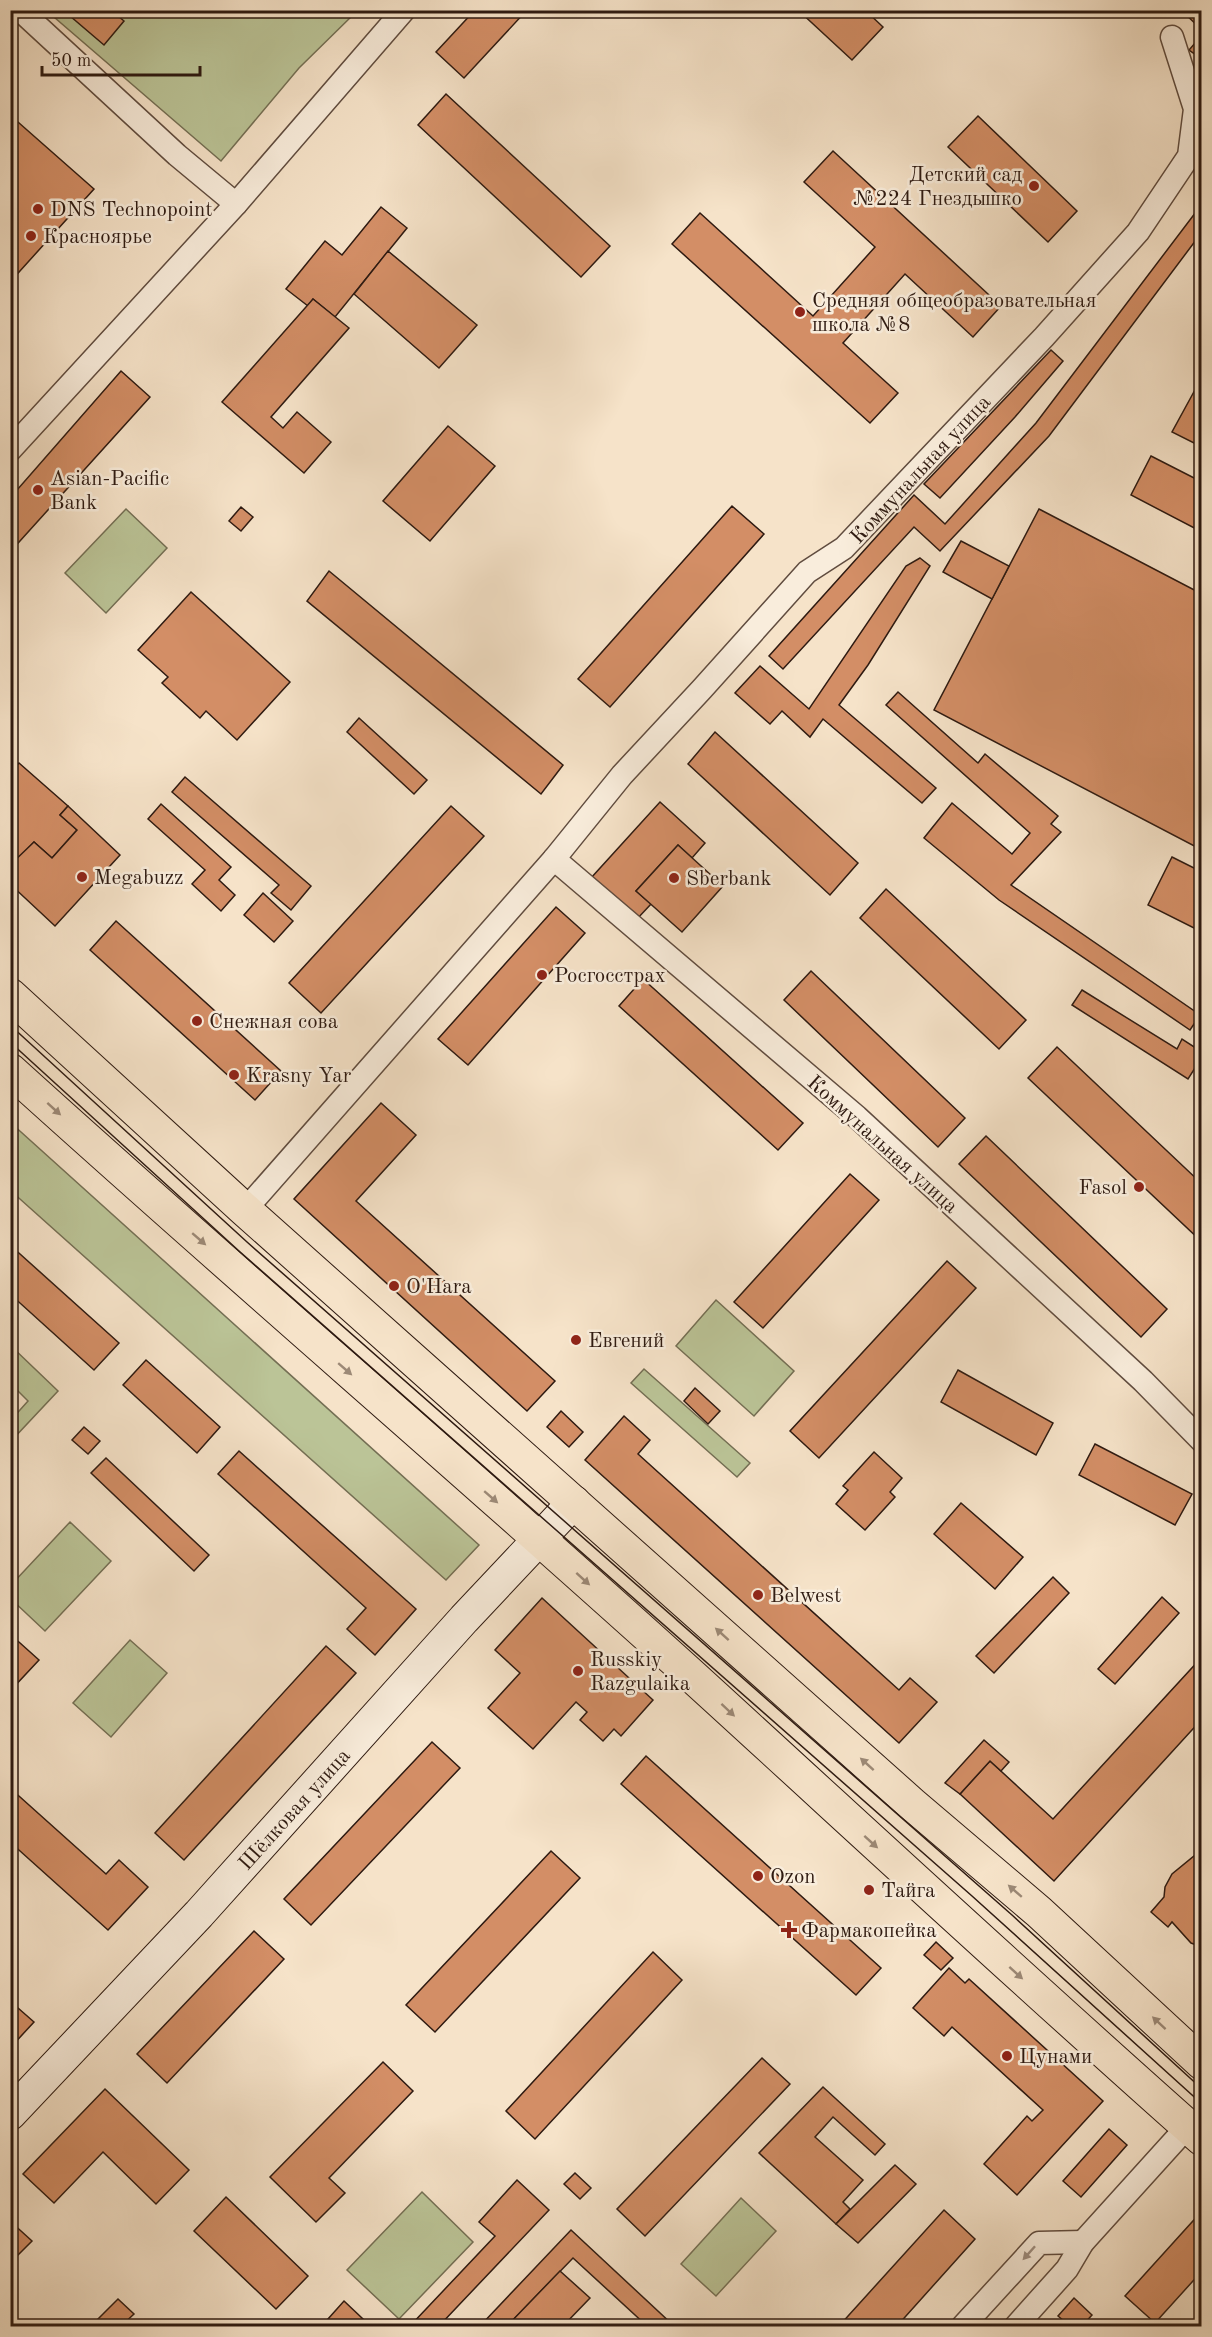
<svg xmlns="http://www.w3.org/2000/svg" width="1212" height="2337" viewBox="0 0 1212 2337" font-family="'Old Standard TT',serif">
	<rect width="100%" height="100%" fill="#f6e3c9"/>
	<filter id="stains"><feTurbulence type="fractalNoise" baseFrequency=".00333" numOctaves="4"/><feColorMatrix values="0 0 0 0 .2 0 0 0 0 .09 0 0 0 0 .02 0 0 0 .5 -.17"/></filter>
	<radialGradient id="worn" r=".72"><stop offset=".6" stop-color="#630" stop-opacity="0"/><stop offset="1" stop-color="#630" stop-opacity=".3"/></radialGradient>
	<g fill="#bbc497" stroke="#746f54" stroke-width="1.5">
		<path d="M47,11H357L299,68L221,161Z"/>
		<path d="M126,509L167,548L106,613L65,573Z"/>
		<path d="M11,1123L479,1545L446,1580L11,1191Z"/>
		<path d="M716,1300L794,1371L754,1416L676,1346Z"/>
		<path d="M11,1346L58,1391L11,1441V1420L28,1401L11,1384Z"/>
		<path d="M644,1369L750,1463L737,1477L631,1383Z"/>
		<path d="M70,1522L111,1561L45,1631L11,1599V1585Z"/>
		<path d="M130,1640L167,1673L111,1737L73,1703Z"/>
		<path d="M422,2192L473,2242L399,2319L347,2270Z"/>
		<path d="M741,2198L776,2231L716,2296L681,2264Z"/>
	</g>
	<g fill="#d38e66" stroke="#2e1a11" stroke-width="1.5">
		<path d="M63,10H111L124,21L104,45Z"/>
		<path d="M475,10H527L464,78L436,52Z"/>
		<path d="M798,10H865L883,27L852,60Z"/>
		<path d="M1181,10H1202V30Z"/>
		<path d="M1202,35V59L1189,50Z"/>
		<path d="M446,94L610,246L581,277L418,125Z"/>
		<path d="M10,115L94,189L10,282Z"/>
		<path d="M978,116L1077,211L1048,242L948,147Z"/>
		<path d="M833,151L1001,306L973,337L905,274L843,343L898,393L870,423L672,244L700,213L813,316L875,247L804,182Z"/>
		<path d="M1202,204V232L1049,436L940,551L914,527L783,669L769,656L914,495L945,524L1036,423Z"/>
		<path d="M381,207L407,228L335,317L313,299L308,306L286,289L325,241L342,255Z"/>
		<path d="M388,251L477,325L439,368L354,294Z"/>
		<path d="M313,299L349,328L271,417L283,428L297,412L331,442L304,473L222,402Z"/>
		<path d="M1051,350L1063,361L1015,417L940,498L924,484Z"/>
		<path d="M121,371L150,397L10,552V498Z"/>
		<path d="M1202,377V447L1172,432Z"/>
		<path d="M448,426L495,466L430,541L383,501Z"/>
		<path d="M1151,456L1202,482V532L1131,495Z"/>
		<path d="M732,506L764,534L610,707L578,679Z"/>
		<path d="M241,507L253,517L241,531L229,521Z"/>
		<path d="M1039,509L1202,594V850L934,710Z"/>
		<path d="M961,541L1009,566L992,599L943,572Z"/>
		<path d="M920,558L930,566L868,665L839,705L936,788L922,803L823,719L810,737L782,711L770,724L735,693L760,666L809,709L906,566Z"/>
		<path d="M329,571L563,765L541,794L307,601Z"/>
		<path d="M191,592L290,682L237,740L206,711L200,718L162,683L168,677L138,650Z"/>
		<path d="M898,692L978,763L985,754L1058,816L1051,824L1061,832L1011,885L1196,1012L1200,1007L1202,1008V1028L1194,1024L1190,1030L999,900L924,838L952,803L1012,854L1030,833L886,705Z"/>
		<path d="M359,718L427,780L414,794L347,732Z"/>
		<path d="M715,732L858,863L830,895L688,764Z"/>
		<path d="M19,763L68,806L60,815L77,830L52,858L34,842L12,866L10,772Z"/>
		<path d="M185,777L311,886L291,910L271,893L279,885L172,792Z"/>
		<path d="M660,802L705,843L692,858L678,845L636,891L651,904L637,919L591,878Z"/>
		<path d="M161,804L231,867L219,880L235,895L221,911L192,884L205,870L148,819Z"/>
		<path d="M68,806L120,855L55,926L10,884V865L34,842L52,858L77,830L60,815Z"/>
		<path d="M451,806L484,836L321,1013L289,983Z"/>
		<path d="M678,845L723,886L682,932L636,891Z"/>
		<path d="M1172,857L1202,872V932L1148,905Z"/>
		<path d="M886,889L1026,1020L999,1049L860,918Z"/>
		<path d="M263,893L293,921L274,942L244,915Z"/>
		<path d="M556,907L585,933L468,1065L438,1039Z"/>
		<path d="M116,921L281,1071L255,1100L90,950Z"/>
		<path d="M811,971L965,1118L938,1147L784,1000Z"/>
		<path d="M643,979L803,1123L778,1150L619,1006Z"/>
		<path d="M1082,990L1177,1049L1182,1039L1202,1052V1057L1188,1079L1072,1005Z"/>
		<path d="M1057,1047L1202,1184V1242L1028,1078Z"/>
		<path d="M381,1103L416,1135L356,1201L555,1381L527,1411L294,1199Z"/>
		<path d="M986,1136L1167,1309L1141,1337L959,1164Z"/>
		<path d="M850,1174L879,1200L763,1328L734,1302Z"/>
		<path d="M10,1245L119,1343L94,1370L10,1294Z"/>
		<path d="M947,1261L976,1288L819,1458L790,1431Z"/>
		<path d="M146,1360L220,1427L197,1453L123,1385Z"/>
		<path d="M958,1370L1053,1423L1036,1455L941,1402Z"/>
		<path d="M695,1388L720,1411L708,1424L684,1401Z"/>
		<path d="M561,1411L583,1432L569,1447L547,1427Z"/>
		<path d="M624,1416L650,1440L638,1454L899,1690L910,1678L937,1702L899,1743L585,1460Z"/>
		<path d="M84,1427L100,1441L88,1454L72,1440Z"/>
		<path d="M1095,1444L1192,1494L1175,1525L1079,1475Z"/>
		<path d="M239,1451L416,1609L375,1655L347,1629L366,1608L218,1474Z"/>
		<path d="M874,1452L902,1478L890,1492L895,1497L865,1530L836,1504L848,1490L843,1486Z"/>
		<path d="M106,1458L209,1555L194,1571L91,1473Z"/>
		<path d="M961,1503L1023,1557L995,1589L934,1534Z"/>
		<path d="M1053,1577L1069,1593L994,1673L976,1656Z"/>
		<path d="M1162,1597L1179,1613L1115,1684L1098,1669Z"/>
		<path d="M542,1598L653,1700L621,1736L614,1729L603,1741L580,1720L587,1712L576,1702L533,1749L488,1708L520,1673L495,1650Z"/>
		<path d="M10,1634L39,1660L10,1691Z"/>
		<path d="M326,1646L356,1673L184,1860L155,1833Z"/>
		<path d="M1202,1657V1719L1054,1881L960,1794L990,1761L1053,1819Z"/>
		<path d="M984,1740L1009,1762L1001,1771L990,1761L960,1794L945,1783Z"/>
		<path d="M432,1742L460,1768L311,1925L284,1899Z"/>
		<path d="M646,1756L881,1968L856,1995L621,1784Z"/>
		<path d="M10,1788L106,1874L119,1860L148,1887L108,1930L10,1842Z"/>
		<path d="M551,1851L580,1878L435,2032L406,2005Z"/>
		<path d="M1202,1854V1947L1191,1943L1172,1922L1168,1927L1151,1912L1164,1897L1165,1887L1172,1874L1194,1856Z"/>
		<path d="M254,1931L284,1959L167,2083L137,2054Z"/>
		<path d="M936,1942L953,1958L941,1970L924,1955Z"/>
		<path d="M653,1952L682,1980L535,2139L506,2111Z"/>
		<path d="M949,1968L965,1983L969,1979L1103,2101L1017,2195L984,2164L1027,2116L1032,2121L1043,2110L952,2027L944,2036L913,2008Z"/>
		<path d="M10,2001L34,2022L10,2048Z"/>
		<path d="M762,2058L790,2084L645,2236L617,2209Z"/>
		<path d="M383,2062L413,2091L329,2178L345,2193L316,2222L270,2177Z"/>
		<path d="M823,2087L885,2144L875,2155L833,2117L815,2137L863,2180L843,2202L850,2209L836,2224L759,2153Z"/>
		<path d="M105,2089L189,2170L156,2204L103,2152L54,2203L23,2174Z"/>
		<path d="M1109,2129L1127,2145L1081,2197L1063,2181Z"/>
		<path d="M895,2165L916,2184L858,2243L836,2224Z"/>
		<path d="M575,2173L591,2188L580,2199L564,2184Z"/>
		<path d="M517,2180L549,2210L439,2326H410L495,2236L479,2222Z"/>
		<path d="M226,2197L308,2276L276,2309L194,2231Z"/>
		<path d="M944,2210L975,2239L897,2326H839Z"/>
		<path d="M1202,2211V2271L1155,2323L1125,2296Z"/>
		<path d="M10,2221L32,2241L10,2263Z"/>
		<path d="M571,2230L674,2326H647L573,2258L507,2326H480Z"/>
		<path d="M560,2271L590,2298L563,2326H507Z"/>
		<path d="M1074,2298L1092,2315L1082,2326H1070L1058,2316Z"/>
		<path d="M118,2299L134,2314L121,2326H91Z"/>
		<path d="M344,2301L363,2319L355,2326H336L328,2319Z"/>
	</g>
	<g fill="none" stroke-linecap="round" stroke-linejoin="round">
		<g stroke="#604c3f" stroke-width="25">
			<g id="street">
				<path d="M20,10L177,155L236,204"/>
				<path d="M10,450L236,204L404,10"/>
				<path d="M554,859L857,1117L1143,1381L1202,1441"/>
				<path d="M245,1210L554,859L622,775L702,689L807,572L844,548L1044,337L1138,232L1189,156L1195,109L1172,37"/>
				<path d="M963,2326L1039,2243L1083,2242"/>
				<path d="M1016,2326L1067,2269L1083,2242L1187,2127"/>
			</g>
		</g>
		<g stroke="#2e1a11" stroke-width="34">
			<path id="secondary" d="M10,2114L199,1914L464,1619L574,1502"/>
		</g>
		<g stroke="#2e1a11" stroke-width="35">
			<g id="highway">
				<path d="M10,995L245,1210L912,1804L1039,1912L1202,2063"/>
				<path d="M10,1070C235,1274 465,1470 690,1674C860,1829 1029,1986 1202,2139"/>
			</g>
		</g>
		<use href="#street" stroke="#f9eddc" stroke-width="22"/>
		<use href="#secondary" stroke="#f9eddc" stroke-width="32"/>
		<use href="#highway" stroke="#f6e3c9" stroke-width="33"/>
		<g stroke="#2e1a11" stroke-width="1.5">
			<path d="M10,1025L247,1242L1012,1915L1202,2089"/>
			<path d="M10,1042L239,1251L972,1896L1202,2104"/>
		</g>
	</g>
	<defs><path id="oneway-solid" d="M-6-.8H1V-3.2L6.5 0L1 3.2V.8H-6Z" transform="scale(1.5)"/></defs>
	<g fill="#9c8976">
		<use href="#oneway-solid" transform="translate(54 1109) rotate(42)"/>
		<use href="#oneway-solid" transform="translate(199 1239) rotate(41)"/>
		<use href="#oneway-solid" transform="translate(345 1369) rotate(41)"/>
		<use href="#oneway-solid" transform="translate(491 1497) rotate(41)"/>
		<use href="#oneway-solid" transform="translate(583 1579) rotate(42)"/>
		<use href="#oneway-solid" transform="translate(722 1634) rotate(-138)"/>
		<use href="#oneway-solid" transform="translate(728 1710) rotate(43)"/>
		<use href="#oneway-solid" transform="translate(867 1764) rotate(-138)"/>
		<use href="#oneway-solid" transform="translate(871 1842) rotate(42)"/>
		<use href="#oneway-solid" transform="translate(1015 1891) rotate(-139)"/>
		<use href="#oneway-solid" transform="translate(1016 1973) rotate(42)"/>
		<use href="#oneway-solid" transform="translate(1159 2023) rotate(-137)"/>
	</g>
	<use fill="#9e8e81" href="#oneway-solid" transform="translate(1029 2253) rotate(132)"/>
	<g fill="#8f2418" stroke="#f9eddc" stroke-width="2">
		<circle cx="1034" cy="186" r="6"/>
		<circle cx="38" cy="209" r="6"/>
		<circle cx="31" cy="236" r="6"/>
		<circle cx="800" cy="312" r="6"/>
		<circle cx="38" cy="490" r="6"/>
		<circle cx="82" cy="877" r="6"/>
		<circle cx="674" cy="878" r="6"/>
		<circle cx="542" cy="975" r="6"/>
		<circle cx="197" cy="1021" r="6"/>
		<circle cx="234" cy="1075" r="6"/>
		<circle cx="1139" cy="1187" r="6"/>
		<circle cx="394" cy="1286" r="6"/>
		<circle cx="576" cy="1340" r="6"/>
		<circle cx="758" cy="1595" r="6"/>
		<circle cx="578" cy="1671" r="6"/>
		<circle cx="758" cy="1876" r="6"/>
		<circle cx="869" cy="1890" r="6"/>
		<path d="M786 1921h6v6h6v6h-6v6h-6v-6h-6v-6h6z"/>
		<circle cx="1007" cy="2056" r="6"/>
	</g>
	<g text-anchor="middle" stroke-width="5" stroke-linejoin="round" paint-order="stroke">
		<g font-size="21" fill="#2e1a11" stroke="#f9eddc" text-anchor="start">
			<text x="1022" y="181" text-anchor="end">Детский сад<tspan x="1022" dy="24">№224 Гнездышко</tspan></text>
			<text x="50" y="216">DNS Technopoint</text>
			<text x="43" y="243">Красноярье</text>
			<text x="812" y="307">Средняя общеобразовательная<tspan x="812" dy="24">школа №8</tspan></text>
			<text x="50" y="485">Asian-Pacific<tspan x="50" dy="24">Bank</tspan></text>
			<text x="94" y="884">Megabuzz</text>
			<text x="686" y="885">Sberbank</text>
			<text x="554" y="982">Росгосстрах</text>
			<text x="209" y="1028">Снежная сова</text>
			<text x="246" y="1082">Krasny Yar</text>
			<text x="1127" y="1194" text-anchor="end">Fasol</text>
			<text x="406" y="1293">O'Hara</text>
			<text x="588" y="1347">Евгений</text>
			<text x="770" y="1602">Belwest</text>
			<text x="590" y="1666">Russkiy<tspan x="590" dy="24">Razgulaika</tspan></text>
			<text x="770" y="1883">Ozon</text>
			<text x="881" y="1897">Тайга</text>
			<text x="801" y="1937">Фармакопейка</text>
			<text x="1019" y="2063">Цунами</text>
		</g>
		<g font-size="21" fill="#2e1a11" stroke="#f9eddc">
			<text transform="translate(920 469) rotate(-47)" y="7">Коммунальная улица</text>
			<text transform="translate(883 1144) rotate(42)" y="7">Коммунальная улица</text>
			<text transform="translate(294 1809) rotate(-48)" y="7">Шёлковая улица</text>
		</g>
	</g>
	<rect width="1212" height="2337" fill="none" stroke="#f6e3c9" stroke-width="36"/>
	<rect x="12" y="12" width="1188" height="2313" fill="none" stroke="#2e1a11" stroke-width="3"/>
	<rect x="18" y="18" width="1176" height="2301" fill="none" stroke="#2e1a11" stroke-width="1.5"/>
	<path d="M42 66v9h158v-9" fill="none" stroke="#2e1a11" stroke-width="3"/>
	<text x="51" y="66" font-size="18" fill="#2e1a11" stroke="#f9eddc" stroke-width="4.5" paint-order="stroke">50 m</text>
	<rect width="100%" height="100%" filter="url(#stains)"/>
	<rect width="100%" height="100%" fill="url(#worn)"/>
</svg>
